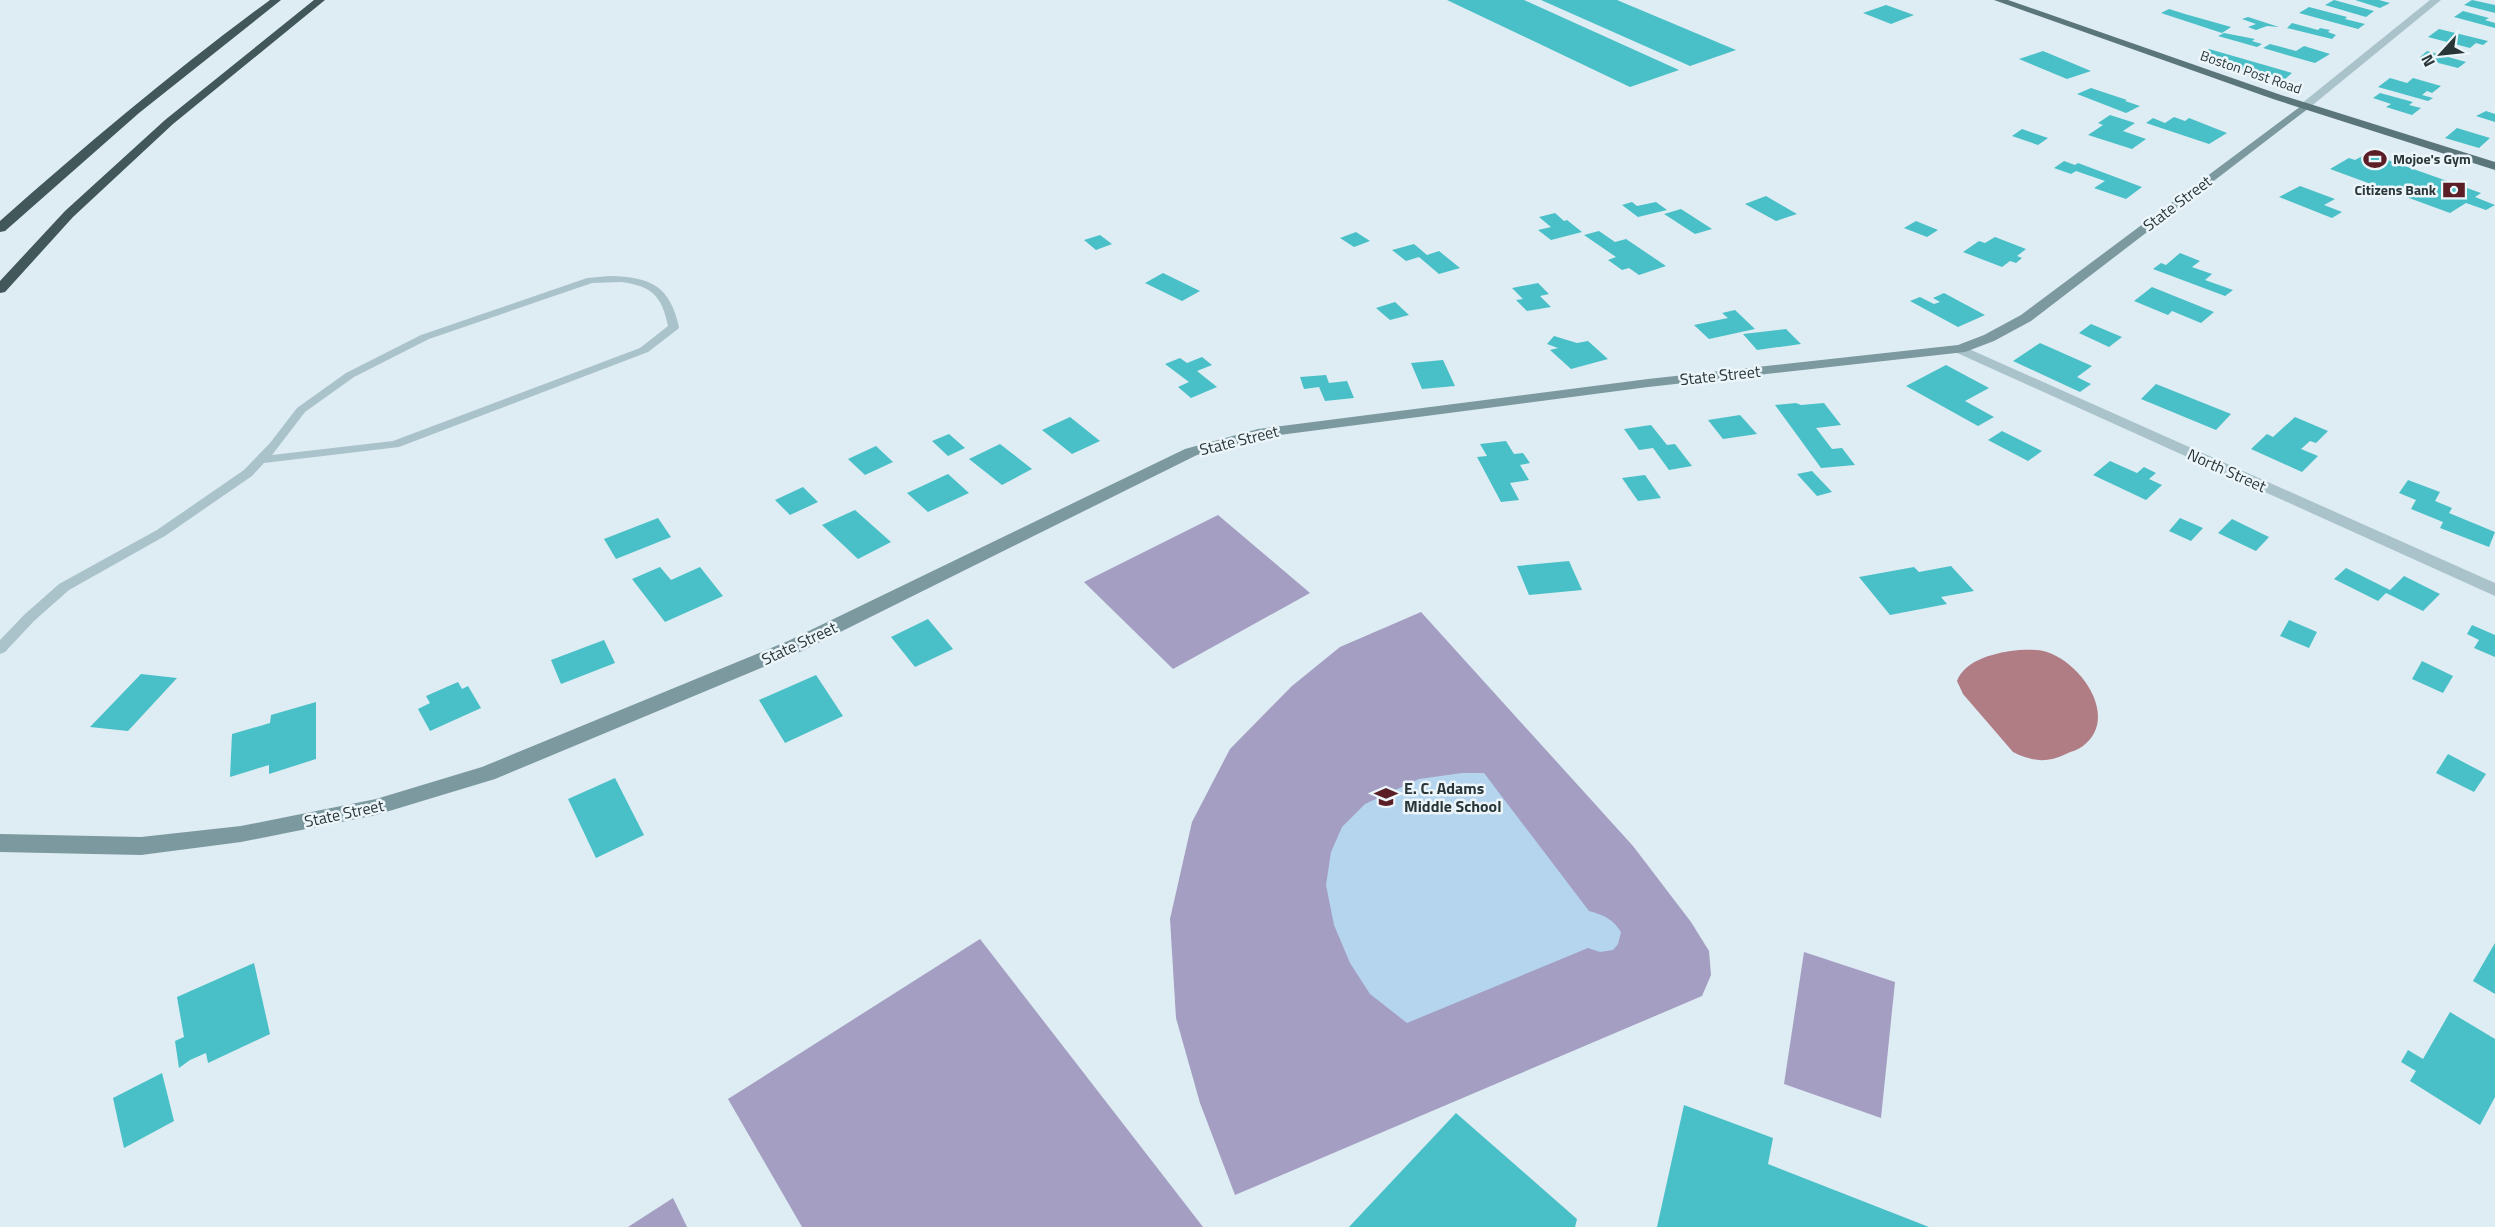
<svg xmlns="http://www.w3.org/2000/svg" width="2495" height="1227" viewBox="0 0 2495 1227" font-family="'Titillium Web',sans-serif">
	<rect width="100%" height="100%" fill="#deecf3"/>
	<g fill="#a39ec2">
		<path d="M1218,515L1310,593L1173,669L1084,582Z"/>
		<path d="M1421,612L1633,846L1691,922L1709,951L1711,975L1702,996L1235,1195L1200,1103L1176,1018L1170,919L1192,822L1230,749L1292,686L1340,647Z"/>
		<path d="M980,939L1203,1227H802L728,1099Z"/>
		<path d="M1804,952L1895,982L1881,1118L1784,1084Z"/>
		<path d="M673,1198L687,1227H628Z"/>
	</g>
	<path fill="#b5d4ee" d="M1462,773H1484L1589,911C1604,915 1613,919 1621,932L1618,944L1613,950L1600,952L1588,948L1407,1023L1370,994L1350,963L1334,925L1326,885L1331,852L1342,827L1365,804L1419,779Z"/>
	<path fill="#b07d85" d="M2019,650C2028,650 2038,649 2047,652C2081,663 2120,717 2083,746C2078,750 2072,751 2066,754C2047,763 2033,762 2013,752L1963,694L1957,681C1965,659 1998,652 2019,650Z"/>
	<g fill="#49c0c7">
		<path d="M1447,0H1524L1679,70L1630,87Z"/>
		<path d="M1541,0H1617L1736,50L1690,66Z"/>
		<path d="M2334,0L2374,11L2366,17L2325,5Z"/>
		<path d="M2355,0H2379L2390,3L2380,8Z"/>
		<path d="M2472,0L2495,5V13L2464,5Z"/>
		<path d="M1886,5L1914,15L1891,24L1863,13Z"/>
		<path d="M2309,7L2347,17L2345,19L2365,24L2358,29L2299,13Z"/>
		<path d="M2169,9L2185,14L2231,27L2222,33L2161,13Z"/>
		<path d="M2463,11L2489,18L2485,20L2495,23V28L2454,17Z"/>
		<path d="M2248,17L2279,27L2267,26L2256,30L2248,27L2256,24L2242,19Z"/>
		<path d="M2292,23L2318,30L2320,28L2330,30L2328,32L2336,35L2332,39L2287,28Z"/>
		<path d="M2439,29L2488,41L2483,45L2476,43L2470,48L2428,37Z"/>
		<path d="M2224,33L2255,39L2252,41L2262,44L2257,47L2218,36Z"/>
		<path d="M2270,44L2296,51L2304,46L2330,54L2315,63L2263,48Z"/>
		<path d="M2209,49L2292,73L2284,80L2221,64L2223,62L2200,55Z"/>
		<path d="M2043,51L2091,71L2067,79L2019,59Z"/>
		<path d="M2427,51L2466,62L2458,68L2419,58Z"/>
		<path d="M2390,78L2407,83L2413,78L2441,86L2432,93L2427,91L2422,95L2433,98L2428,101L2378,87Z"/>
		<path d="M2091,88L2127,100L2125,101L2140,106L2126,113L2077,94Z"/>
		<path d="M2380,93L2413,102L2409,105L2421,108L2412,115L2386,107L2391,104L2373,98Z"/>
		<path d="M2486,111L2495,114V122L2476,116Z"/>
		<path d="M2110,115L2135,123L2123,131L2146,139L2132,149L2088,135L2103,125L2098,123Z"/>
		<path d="M2174,117L2185,121L2189,118L2227,133L2209,144L2146,123L2153,118L2165,123Z"/>
		<path d="M2457,128L2490,138L2479,148L2445,138Z"/>
		<path d="M2022,129L2048,138L2038,145L2012,136Z"/>
		<path d="M2368,153L2481,193L2475,197L2495,205L2486,210L2466,203L2450,213L2330,169L2349,158L2355,160Z"/>
		<path d="M2064,161L2075,165L2078,163L2142,187L2126,199L2094,188L2105,181L2076,171L2071,174L2054,168Z"/>
		<path d="M2300,186L2335,199L2324,205L2342,212L2332,218L2279,197Z"/>
		<path d="M1766,196L1797,214L1776,221L1745,204Z"/>
		<path d="M1632,202L1637,206L1656,202L1667,210L1638,217L1622,205Z"/>
		<path d="M1681,209L1712,229L1695,234L1664,214Z"/>
		<path d="M1555,213L1564,221L1567,220L1582,232L1551,240L1538,230L1551,227L1539,217Z"/>
		<path d="M1916,221L1938,230L1927,237L1904,228Z"/>
		<path d="M1599,231L1615,242L1626,239L1666,266L1639,275L1629,268L1622,270L1608,260L1616,257L1584,235Z"/>
		<path d="M1356,232L1370,241L1354,247L1340,238Z"/>
		<path d="M1100,235L1112,244L1096,250L1084,240Z"/>
		<path d="M1995,237L2026,249L2017,256L2022,258L2016,263L2010,261L2002,267L1963,252L1979,241L1985,243Z"/>
		<path d="M1414,244L1427,255L1439,251L1460,268L1439,274L1419,257L1406,261L1392,250Z"/>
		<path d="M2180,253L2200,261L2192,267L2212,274L2205,280L2233,290L2225,296L2153,269L2161,263L2166,265Z"/>
		<path d="M1163,273L1200,291L1182,301L1145,283Z"/>
		<path d="M1538,283L1549,294L1540,296L1551,307L1527,311L1516,300L1523,299L1512,288Z"/>
		<path d="M2152,287L2214,312L2201,323L2172,311L2168,315L2134,301Z"/>
		<path d="M1944,293L1985,315L1958,327L1910,301L1920,297L1934,304L1940,302L1933,298Z"/>
		<path d="M1395,302L1409,315L1390,320L1376,308Z"/>
		<path d="M1735,310L1755,329L1709,339L1694,325L1728,318L1722,313Z"/>
		<path d="M2091,324L2122,337L2109,347L2079,333Z"/>
		<path d="M1786,329L1801,344L1757,350L1743,334Z"/>
		<path d="M1554,336L1577,343L1588,341L1608,359L1571,369L1550,350L1558,348L1547,344Z"/>
		<path d="M2040,343L2092,366L2077,377L2091,384L2080,392L2013,361Z"/>
		<path d="M1202,357L1212,365L1197,371L1217,387L1191,398L1178,387L1189,382L1165,364L1180,358L1187,363Z"/>
		<path d="M1443,360L1455,386L1422,389L1411,363Z"/>
		<path d="M1946,365L1989,388L1965,401L1994,417L1978,426L1906,386Z"/>
		<path d="M1326,375L1329,383L1347,381L1354,398L1325,401L1319,387L1304,389L1300,377Z"/>
		<path d="M2156,384L2231,414L2216,430L2141,399Z"/>
		<path d="M1796,403L1801,405L1824,403L1841,425L1816,428L1832,449L1842,448L1855,465L1821,468L1775,405Z"/>
		<path d="M1740,415L1757,434L1723,439L1708,420Z"/>
		<path d="M1070,417L1100,441L1072,454L1042,430Z"/>
		<path d="M2295,417L2328,431L2316,443L2310,441L2301,449L2318,456L2302,472L2251,449L2267,434L2273,437Z"/>
		<path d="M1651,425L1667,445L1675,444L1692,466L1669,470L1653,448L1639,450L1624,429Z"/>
		<path d="M2002,431L2042,451L2028,461L1988,440Z"/>
		<path d="M949,434L965,448L948,456L932,441Z"/>
		<path d="M1506,441L1514,454L1523,453L1530,463L1520,465L1529,480L1510,483L1519,500L1501,502L1477,457L1487,456L1480,444Z"/>
		<path d="M1000,444L1032,469L1002,485L969,459Z"/>
		<path d="M876,446L893,462L865,475L848,459Z"/>
		<path d="M2110,461L2137,473L2144,467L2156,473L2149,479L2162,485L2146,500L2093,475Z"/>
		<path d="M1812,471L1832,492L1817,496L1797,474Z"/>
		<path d="M948,474L969,493L928,512L907,493Z"/>
		<path d="M1645,475L1661,498L1638,501L1622,478Z"/>
		<path d="M2408,480L2440,492L2435,501L2452,508L2449,513L2495,532L2489,547L2440,528L2443,522L2411,509L2416,500L2399,493Z"/>
		<path d="M803,487L818,502L790,515L775,500Z"/>
		<path d="M855,510L891,542L858,559L822,525Z"/>
		<path d="M658,518L671,537L616,559L604,539Z"/>
		<path d="M2180,518L2203,528L2191,541L2169,531Z"/>
		<path d="M2232,519L2269,537L2256,551L2218,533Z"/>
		<path d="M1569,561L1582,590L1529,595L1517,566Z"/>
		<path d="M1951,566L1974,591L1941,597L1947,604L1890,615L1859,577L1914,567L1919,572Z"/>
		<path d="M660,567L671,580L700,567L723,596L665,622L632,579Z"/>
		<path d="M2346,568L2390,590L2404,576L2440,594L2423,611L2386,593L2378,601L2334,579Z"/>
		<path d="M928,619L953,649L915,667L891,637Z"/>
		<path d="M2289,620L2317,632L2309,648L2280,636Z"/>
		<path d="M2472,625L2495,635V657L2474,648L2479,640L2467,634Z"/>
		<path d="M604,640L615,663L561,684L551,660Z"/>
		<path d="M2422,661L2453,676L2443,693L2412,679Z"/>
		<path d="M141,674L177,678L128,731L90,727Z"/>
		<path d="M816,675L843,716L785,743L759,700Z"/>
		<path d="M458,682L462,689L468,686L481,708L430,731L418,709L430,703L426,696Z"/>
		<path d="M316,702V759L269,774V765L230,777L232,734L270,723L271,715Z"/>
		<path d="M2448,754L2486,774L2474,792L2436,773Z"/>
		<path d="M615,778L644,835L596,858L568,799Z"/>
		<path d="M2495,943V994L2473,981Z"/>
		<path d="M254,963L270,1034L208,1063L206,1053L190,1060L179,1068L175,1041L184,1037L177,997Z"/>
		<path d="M2450,1012L2495,1039V1097L2480,1125L2410,1081L2416,1071L2401,1062L2408,1050L2423,1059Z"/>
		<path d="M162,1073L174,1121L124,1148L113,1098Z"/>
		<path d="M1684,1105L1773,1138L1768,1164L1929,1227H1657Z"/>
		<path d="M1456,1113L1577,1219L1575,1227H1349Z"/>
	</g>
	<g fill="none" stroke-linecap="round" stroke-linejoin="round">
		<path fill="#aac3cb" fill-rule="evenodd" d="M610,276C651,277 670,286 679,327L678,329L648,352L399,447L264,463L252,476L165,536L69,590L34,621L5,652L0,654V640L24,615L59,584L157,530L244,470L270,443L297,408L346,373L421,335L587,278ZM621,282C652,286 662,296 668,326L640,348L393,441L272,455L305,412L354,377L429,339L592,283Z"/>
		<g fill="#aac3cb" fill-rule="evenodd">
			<path d="M2430,0H2441L2309,108H2301V104Z"/>
			<path d="M1960,345L2495,583V596L1955,352L1953,349Z"/>
		</g>
		<path fill="#7b999f" fill-rule="evenodd" d="M2305,103L2309,104V108L2031,321L1994,341L1965,352L1648,387L1265,437L1197,455L802,651L495,779L376,815L241,842L141,855L0,852V834L141,837L241,826L376,799L482,767L788,641L1185,449L1258,429L1648,379L1958,345L1984,335L2021,315Z"/>
		<path fill="#5b767b" fill-rule="evenodd" d="M1994,0H2008L2281,95L2495,162V170L2273,99Z"/>
		<g fill="#41575a" fill-rule="evenodd">
			<path d="M270,0H281L139,113L5,231L0,232V221C87,144 176,69 270,0Z"/>
			<path d="M314,0H325L173,124L73,217L5,292L0,293V281L65,211L165,120Z"/>
		</g>
	</g>
	<defs>
		<g id="stadium-bare" transform="scale(1.8)"><path d="M0-5a6.5 5 0 1 0 0 10a6.5 5 0 1 0 0-10ZM-3.5-1.8h7v3.6h-7Z" fill="#5b1e26" stroke="#ebf5fa" stroke-width="2.5" paint-order="stroke"/></g>
		<g id="bank-bare" transform="scale(1.8)"><path d="M-6-4H6V4H-6ZM0-2.3a2.3 2.3 0 1 0 0 4.6a2.3 2.3 0 1 0 0-4.6Z" fill="#5b1e26" stroke="#ebf5fa" stroke-width="2.5" paint-order="stroke"/></g>
		<g id="school-bare" transform="scale(1.8)"><path d="M0-5L7-2L0 1L-7-2ZM-4 1L0 2.5L4 1V4Q0 6-4 4Z" fill="#5b1e26" stroke="#ebf5fa" stroke-width="2.5" paint-order="stroke"/></g>
	</defs>
	<g fill-rule="evenodd">
		<use href="#stadium-bare" x="2375" y="159"/>
		<use href="#bank-bare" x="2454" y="190"/>
		<use href="#school-bare" x="1386" y="797"/>
	</g>
	<g text-anchor="middle" stroke-width="5" stroke-linejoin="round" paint-order="stroke">
		<g font-size="14" fill="#2a3739" stroke="#ebf5fa">
			<text transform="translate(2251 72) rotate(19)" y="5">Boston Post Road</text>
		</g>
		<g font-size="14" font-weight="bold" fill="#2a3739" stroke="#ebf5fa" text-anchor="start">
			<text x="2393" y="164">Mojoe's Gym</text>
			<text x="2436" y="195" text-anchor="end">Citizens Bank</text>
		</g>
		<g font-size="16" fill="#2a3739" stroke="#ebf5fa">
			<text transform="translate(2177 203) rotate(-37)" y="6">State Street</text>
			<text transform="translate(1720 375) rotate(-6)" y="6">State Street</text>
			<text transform="translate(1239 440) rotate(-14)" y="6">State Street</text>
			<text transform="translate(2227 470) rotate(24)" y="6">North Street</text>
			<text transform="translate(799 643) rotate(-25)" y="6">State Street</text>
			<text transform="translate(344 813) rotate(-12)" y="6">State Street</text>
		</g>
		<g font-size="16" font-weight="bold" fill="#2a3739" stroke="#ebf5fa" text-anchor="start">
			<text x="1404" y="794">E. C. Adams<tspan x="1404" dy="18">Middle School</tspan></text>
		</g>
	</g>
	<g transform="translate(2441 54) rotate(243)" stroke="#ebf5fa" stroke-width="4.5" paint-order="stroke">
	<path d="M0-4.5L10 22L0 15L-10 22Z" fill="#2a3739"/>
	<text y="-9" font-size="16" font-weight="bold" text-anchor="middle" fill="#2a3739">N</text>
	</g>
</svg>
